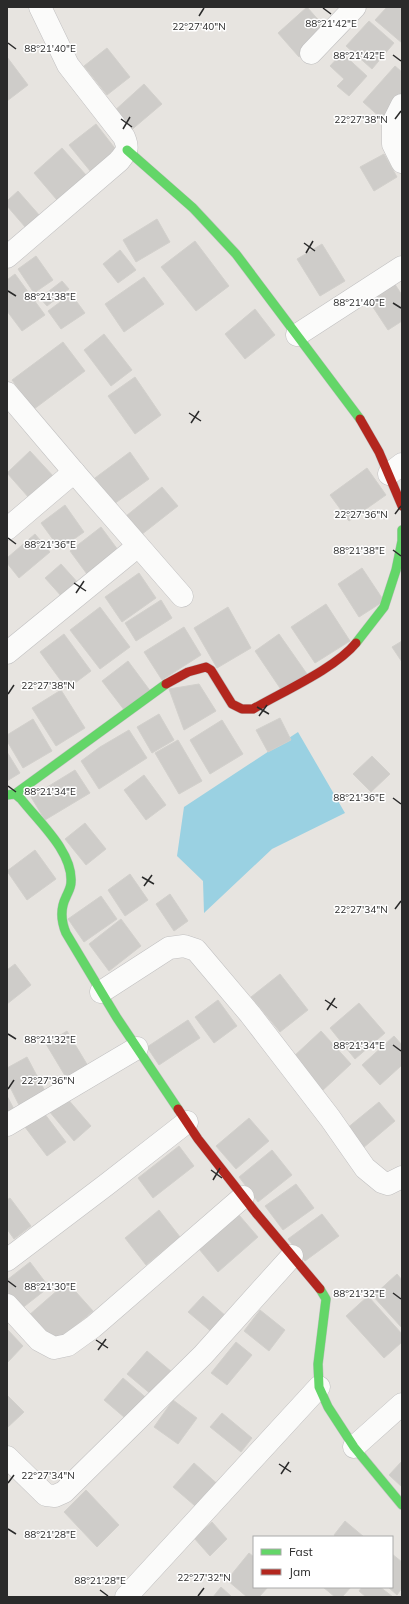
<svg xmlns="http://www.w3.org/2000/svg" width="409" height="1604" viewBox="0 0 409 1604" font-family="Mulish,sans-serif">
	<rect width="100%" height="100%" fill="#e7e4e0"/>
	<path fill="#9ad1e2" d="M298,732L345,813L272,849L204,913L203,881L177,856L184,807Z"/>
	<g fill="#ceccc9" stroke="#d2d0cc">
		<path d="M307,7L328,31L299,57L278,33Z"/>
		<path d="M387,7H402V43L375,20Z"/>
		<path d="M369,21L394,43L372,69L346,46Z"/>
		<path d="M107,48L130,77L107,95L84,66Z"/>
		<path d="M342,53L367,76L349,96L337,86L344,79L330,66Z"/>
		<path d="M7,57L28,85L7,101Z"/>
		<path d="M395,66L402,72V97L382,119L363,102Z"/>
		<path d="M144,84L162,104L129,132L112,113Z"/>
		<path d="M96,124L117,151L91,172L69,145Z"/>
		<path d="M62,148L86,175L57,200L34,173Z"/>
		<path d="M384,154L397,177L374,191L360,167Z"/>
		<path d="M18,191L40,216L26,228L7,206V201Z"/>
		<path d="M157,219L170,242L136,262L123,240Z"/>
		<path d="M195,241L229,286L196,311L161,267Z"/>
		<path d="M322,244L345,281L320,296L297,259Z"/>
		<path d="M120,250L136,270L118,283L103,264Z"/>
		<path d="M36,256L53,280L34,293L18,269Z"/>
		<path d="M15,274L45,315L22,331L7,311V280Z"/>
		<path d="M144,277L164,304L124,332L105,304Z"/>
		<path d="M62,281L69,289L47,306L40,298Z"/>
		<path d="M394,283L402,295V321L388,330L369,301Z"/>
		<path d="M71,294L85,313L61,329L48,311Z"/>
		<path d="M255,309L275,335L245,359L225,334Z"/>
		<path d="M104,334L132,370L111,386L84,350Z"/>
		<path d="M63,342L85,371L34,409L12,380Z"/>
		<path d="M135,377L161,415L135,434L108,396Z"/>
		<path d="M30,451L54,477L30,499L7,473Z"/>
		<path d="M130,452L149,479L114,504L95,478Z"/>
		<path d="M367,468L386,495L349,521L330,495Z"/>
		<path d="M162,487L178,506L141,535L126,516Z"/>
		<path d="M65,505L84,532L60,549L41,523Z"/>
		<path d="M101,527L118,550L87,574L70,551Z"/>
		<path d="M35,534L50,552L19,578L7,563V558Z"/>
		<path d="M61,564L79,584L63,598L45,578Z"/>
		<path d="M362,568L384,601L359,617L338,584Z"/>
		<path d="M139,573L156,598L122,622L105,597Z"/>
		<path d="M161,600L172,618L136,641L125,623Z"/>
		<path d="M326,604L350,641L315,663L291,627Z"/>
		<path d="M100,607L130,647L100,669L70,630Z"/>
		<path d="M228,607L251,648L217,668L194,628Z"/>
		<path d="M184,627L201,655L162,680L144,652Z"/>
		<path d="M64,634L91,671L67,689L40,652Z"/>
		<path d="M279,634L307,674L282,691L255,651Z"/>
		<path d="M402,641V662L392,647Z"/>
		<path d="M128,661L151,692L125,711L102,681Z"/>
		<path d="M199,684L216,711L184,730L169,689Z"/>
		<path d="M61,690L85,728L56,746L32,708Z"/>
		<path d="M159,714L174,740L152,753L137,727Z"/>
		<path d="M280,718L291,740L268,752L256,730Z"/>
		<path d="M33,719L52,751L23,768L7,741V735Z"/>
		<path d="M222,720L243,754L210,774L190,740Z"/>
		<path d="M129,730L147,758L99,789L81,761L100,747Z"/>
		<path d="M178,740L202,781L179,794L155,753Z"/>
		<path d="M7,752L20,773L7,781Z"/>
		<path d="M372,756L390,774L371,792L353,774Z"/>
		<path d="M75,770L90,793L45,820L31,797Z"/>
		<path d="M144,775L166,805L146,820L124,790Z"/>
		<path d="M85,823L106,849L86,865L65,839Z"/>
		<path d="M35,850L56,879L27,900L7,871Z"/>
		<path d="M130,874L148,900L125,916L108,890Z"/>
		<path d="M170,894L188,921L174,931L156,904Z"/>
		<path d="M101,896L117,919L84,942L68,919Z"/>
		<path d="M121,919L141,946L109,971L89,944Z"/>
		<path d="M15,964L31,985L7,1004V970Z"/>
		<path d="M280,974L308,1010L280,1032L251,997Z"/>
		<path d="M218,1000L237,1026L214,1043L195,1017Z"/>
		<path d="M359,1003L385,1033L355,1059L330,1028Z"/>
		<path d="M188,1020L200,1038L159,1065L147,1047Z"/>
		<path d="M67,1031L88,1066L67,1079L46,1044Z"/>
		<path d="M321,1031L351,1064L322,1091L292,1058Z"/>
		<path d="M394,1036L402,1045V1065L380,1085L362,1065Z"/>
		<path d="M27,1057L46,1093L20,1107L7,1081V1068Z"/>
		<path d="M7,1096L15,1111L7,1116Z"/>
		<path d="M66,1097L91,1126L74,1141L49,1111Z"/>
		<path d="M379,1102L395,1121L363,1148L346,1129Z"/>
		<path d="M44,1113L66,1142L47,1156L25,1127Z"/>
		<path d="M249,1118L269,1141L236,1169L216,1146Z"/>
		<path d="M179,1146L194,1166L153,1198L138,1178Z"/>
		<path d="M272,1150L292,1175L258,1202L239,1177Z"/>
		<path d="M296,1184L314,1208L283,1230L265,1206Z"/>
		<path d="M10,1198L31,1226L14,1239L7,1229V1200Z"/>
		<path d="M159,1210L180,1237L146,1265L125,1238Z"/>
		<path d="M322,1214L339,1236L305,1261L288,1239Z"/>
		<path d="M239,1215L258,1237L218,1272L199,1249Z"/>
		<path d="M30,1262L49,1287L21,1309L7,1291V1280Z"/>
		<path d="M397,1274L402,1280V1328L373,1296Z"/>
		<path d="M67,1282L93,1311L53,1345L28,1316Z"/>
		<path d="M203,1296L227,1317L213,1333L188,1312Z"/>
		<path d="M368,1296L402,1334V1342L384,1358L346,1316Z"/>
		<path d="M260,1310L285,1330L269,1351L244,1331Z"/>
		<path d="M7,1329L23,1346L7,1363Z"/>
		<path d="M236,1342L252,1355L227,1385L211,1373Z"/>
		<path d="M147,1351L172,1372L152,1395L127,1374Z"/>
		<path d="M123,1378L150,1401L131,1423L104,1400Z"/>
		<path d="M7,1395L24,1412L7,1428Z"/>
		<path d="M173,1400L197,1418L178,1444L154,1427Z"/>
		<path d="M222,1413L252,1438L241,1452L210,1427Z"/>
		<path d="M402,1461V1487L389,1475Z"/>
		<path d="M194,1463L222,1488L201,1511L173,1487Z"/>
		<path d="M86,1490L119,1525L97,1547L64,1512Z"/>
		<path d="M345,1521L364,1537H336L334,1535Z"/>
		<path d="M212,1522L227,1539L210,1556L194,1538Z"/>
		<path d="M249,1553L254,1557V1587H268L259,1597H247L227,1580Z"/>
		<path d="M392,1554L402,1562V1588L397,1595L388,1587H392Z"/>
		<path d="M221,1587L232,1597H213Z"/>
		<path d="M323,1587H351L342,1597H335Z"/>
		<path d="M362,1587H380L393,1597H366L359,1591Z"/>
	</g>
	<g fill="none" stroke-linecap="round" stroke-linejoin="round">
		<g stroke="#c1c0c1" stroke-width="23">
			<g id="street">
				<path d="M311,53L355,7"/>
				<path d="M402,105L393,123V144L402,162"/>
				<path d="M7,257L119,161C127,151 129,149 124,137L68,65L40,7"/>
				<path d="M297,335L402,267"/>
				<path d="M7,393L74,472L182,596"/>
				<path d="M389,474L402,464"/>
				<path d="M7,529L74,472"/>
				<path d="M7,653L138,546"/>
				<path d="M101,992L169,948L184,946L196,950L250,1014L330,1118L365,1168L382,1182L388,1184L402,1177"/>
				<path d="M7,1125L137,1048"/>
				<path d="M7,1260L106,1185L187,1122"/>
				<path d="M7,1305L39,1340L54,1348L68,1345L93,1327L243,1197"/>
				<path d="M354,1447L402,1404"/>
				<path d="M7,1457L46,1495L55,1496L64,1492L203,1355L292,1256"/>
				<path d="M126,1597L319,1387"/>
			</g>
		</g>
		<g stroke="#c1c0c1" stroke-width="10">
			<g id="fast">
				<path d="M127,150L193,208L236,254L360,419"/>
				<path d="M356,643L384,607L396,570L402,541V530"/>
				<path d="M15,794L166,684"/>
				<path d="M7,795L15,794L21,799C39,822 73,852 71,882C71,888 68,892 66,897C60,909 61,921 66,933L117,1018L178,1109"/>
				<path d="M320,1289L326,1299L318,1364L319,1387L328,1407L354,1447L402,1505"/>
			</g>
		</g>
		<g stroke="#c1c0c1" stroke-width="10">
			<g id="jam">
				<path d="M360,419L379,452L402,506"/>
				<path d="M166,684L188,672L206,667L211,670L232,704L242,709H253C282,692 336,668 356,643"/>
				<path d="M178,1109L198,1139L256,1213L320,1289"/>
			</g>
		</g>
		<use href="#street" stroke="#fbfbfa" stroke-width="22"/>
		<use href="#fast" stroke="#63d668" stroke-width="9"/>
		<use href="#jam" stroke="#b3261e" stroke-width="9"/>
	</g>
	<path fill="none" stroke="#2a2a2a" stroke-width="1.5" d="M323,8L331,14M199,16L204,8M8,43L16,49M393,55L401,61M121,119L132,127M395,119L401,111M123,129L130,117M304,243L315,251M306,253L313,241M8,291L16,296M393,303L401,308M189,413L201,421M191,423L199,411M395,514L401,506M8,538L16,544M393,550L401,556M74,583L86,591M76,593L84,581M8,694L14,685M257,707L269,714M259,716L267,705M8,786L16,792M393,798L401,804M142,877L154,884M144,886L152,875M395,909L401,901M325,1000L337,1008M327,1010L335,998M8,1034L16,1039M393,1045L401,1051M8,1089L14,1080M211,1170L222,1178M213,1180L220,1168M8,1281L16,1287M393,1293L401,1299M96,1340L108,1348M98,1350L106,1339M279,1464L291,1472M281,1474L289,1462M8,1483L14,1475M8,1529L16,1534M100,1590L108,1596M198,1596L204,1588"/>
	<g font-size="10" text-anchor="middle" fill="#2a2a2a" stroke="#fff" stroke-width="3" stroke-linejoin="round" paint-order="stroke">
		<text x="331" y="27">88°21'42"E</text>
		<text x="199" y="30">22°27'40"N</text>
		<text x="50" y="52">88°21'40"E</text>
		<text x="359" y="59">88°21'42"E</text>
		<text x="361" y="123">22°27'38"N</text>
		<text x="50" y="300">88°21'38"E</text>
		<text x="359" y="306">88°21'40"E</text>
		<text x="361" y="518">22°27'36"N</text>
		<text x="50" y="548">88°21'36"E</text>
		<text x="359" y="554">88°21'38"E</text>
		<text x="48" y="689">22°27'38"N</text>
		<text x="50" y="795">88°21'34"E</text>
		<text x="359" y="801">88°21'36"E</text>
		<text x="361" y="913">22°27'34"N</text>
		<text x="50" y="1043">88°21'32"E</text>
		<text x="359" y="1049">88°21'34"E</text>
		<text x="48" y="1084">22°27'36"N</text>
		<text x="50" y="1290">88°21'30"E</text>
		<text x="359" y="1297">88°21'32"E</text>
		<text x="48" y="1479">22°27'34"N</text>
		<text x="50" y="1538">88°21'28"E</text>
		<text x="204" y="1581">22°27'32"N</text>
		<text x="100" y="1584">88°21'28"E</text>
	</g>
	<rect width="409" height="1604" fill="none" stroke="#2a2a2a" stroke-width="16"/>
	<rect x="253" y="1536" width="140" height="52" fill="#ffffff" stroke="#aaaaaa"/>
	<rect x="261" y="1549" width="20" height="6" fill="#63d668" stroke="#aaaaaa"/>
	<text x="289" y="1556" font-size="12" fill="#2a2a2a">Fast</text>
	<rect x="261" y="1569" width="20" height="6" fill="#b3261e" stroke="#aaaaaa"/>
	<text x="289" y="1576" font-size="12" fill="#2a2a2a">Jam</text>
</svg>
